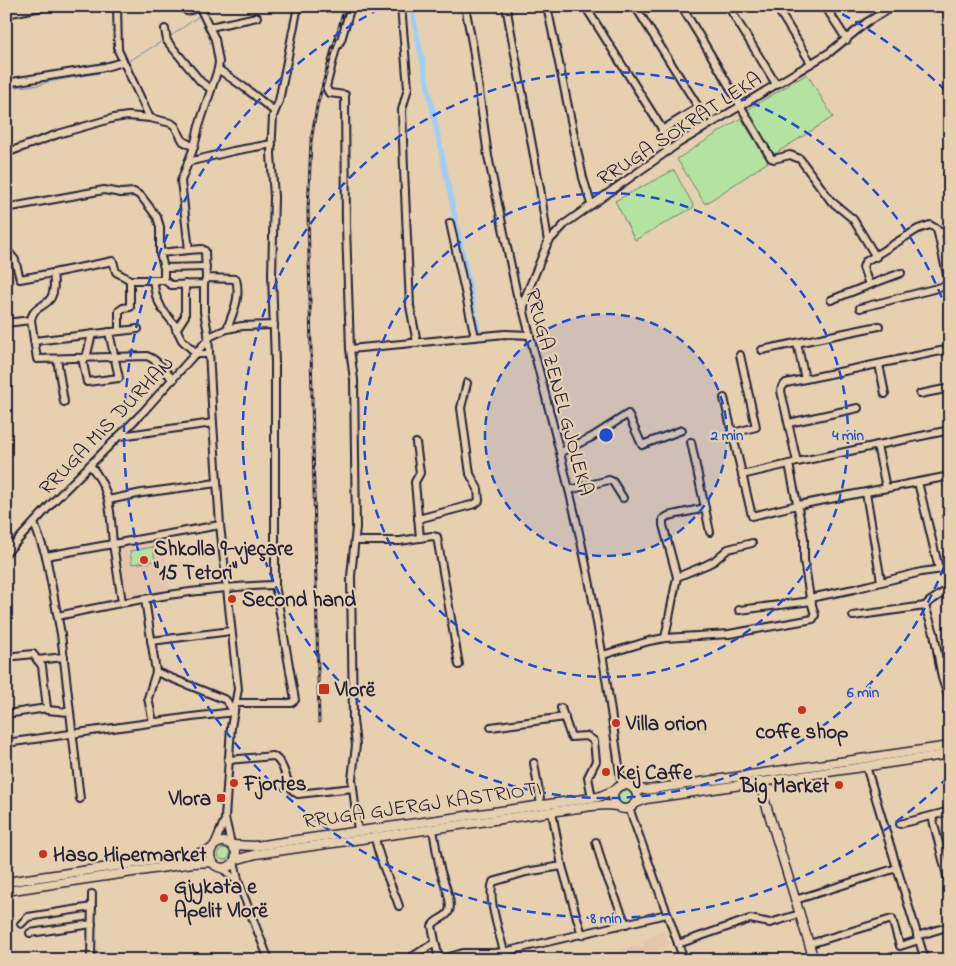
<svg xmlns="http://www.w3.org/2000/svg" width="956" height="966" viewBox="0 0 956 966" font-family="'Indie Flower',sans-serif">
	<rect width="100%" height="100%" fill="#e7d0b0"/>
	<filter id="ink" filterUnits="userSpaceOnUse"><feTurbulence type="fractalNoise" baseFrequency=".02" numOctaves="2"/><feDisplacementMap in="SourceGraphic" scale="10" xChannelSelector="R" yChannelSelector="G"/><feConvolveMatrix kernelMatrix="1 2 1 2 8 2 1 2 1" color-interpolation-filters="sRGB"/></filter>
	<g filter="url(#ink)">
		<g fill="#e5c5ac">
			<path d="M160,538L162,548L165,551L170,590L123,598L119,570L124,569L119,545Z"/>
			<path d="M664,931L669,944L649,954L651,960H614L611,954L629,947H645L642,941Z"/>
		</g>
		<g fill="#b4e2a0" stroke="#6b826e">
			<path d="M807,74L833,117L773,155L747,110Z"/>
			<path d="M741,118L768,162L705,204L677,159Z"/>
			<path d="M674,170L694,207L635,240L615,201Z"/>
			<path d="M153,547L155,561L132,564L130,551Z"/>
			<circle cx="625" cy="797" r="7"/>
			<circle cx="224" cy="854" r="6"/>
		</g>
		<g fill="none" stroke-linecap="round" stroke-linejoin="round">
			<g stroke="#6c89ad" stroke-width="1">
				<path d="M206,11L212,6"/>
				<path d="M171,36L199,16"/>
				<path d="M127,62L163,41"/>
				<path d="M6,88L40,85L47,82L100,73L120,66"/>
			</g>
			<path stroke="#9dcdf9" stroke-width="5" d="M411,6L479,333"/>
			<g stroke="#22223b" stroke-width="10">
				<g id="minor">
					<path d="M117,6L118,50L150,118L171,123L175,126L183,141L194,147"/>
					<path d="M181,6L187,11L204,7"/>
					<path d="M401,6L408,88L402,110L404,169L410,306L417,343"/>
					<path d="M465,6L473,48L488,156L517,295L524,312C544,392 566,470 583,551C600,628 610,707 622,786"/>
					<path d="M506,6L540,188L548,242"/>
					<path d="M547,6L583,178L591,204"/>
					<path d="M585,6L661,127L668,151"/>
					<path d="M635,6L697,105L696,109L662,130"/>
					<path d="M681,6C713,56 741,108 771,158L774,159L790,155L800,159L831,201L853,219L876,257"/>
					<path d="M728,6L776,84"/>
					<path d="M776,6L811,63"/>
					<path d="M825,6L847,40"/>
					<path d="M6,14L47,6"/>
					<path d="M210,27L257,17"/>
					<path d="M165,29L167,41L201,82L211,89"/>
					<path d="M218,69L245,88L274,111"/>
					<path d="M6,83L105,67L123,62"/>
					<path d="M6,153L58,134L114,118L128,116L150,118"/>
					<path d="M188,162L233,151L272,144"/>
					<path d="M6,208L104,190L121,193L134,192L141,196L157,217L160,227V253"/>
					<path d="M450,223L475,337"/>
					<path d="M950,230L938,233L950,289"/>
					<path d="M6,249L15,260L20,279L53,273"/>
					<path d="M189,250L160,253L164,268V280L171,285L204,284L205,281"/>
					<path d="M164,268L206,267"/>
					<path d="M153,280L156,296L162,309L174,324L182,340L197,354H209"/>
					<path d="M204,284V312L208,333L213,423L220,525L238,689L231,727L225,818L231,844"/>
					<path d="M869,285L901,273"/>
					<path d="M831,300L869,285L863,267L865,262L918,229L930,225L937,229L938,233"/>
					<path d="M524,308L525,298L548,242L566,223L679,143L830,52L867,22L894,6"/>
					<path d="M860,308L949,285"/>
					<path d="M31,320L37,359L147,356C158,360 166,372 173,380"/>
					<path d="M6,323L31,320C34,299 59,313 53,273L113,261L116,272L130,280H164"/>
					<path d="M227,329L242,326L274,325"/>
					<path d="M176,330L185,316V284"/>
					<path d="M119,331V311L123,308L130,307V280"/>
					<path d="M34,341L138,329"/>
					<path d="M797,343L805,379"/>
					<path d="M350,349L346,226L345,95L329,93L326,87L336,48L341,40L351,6"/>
					<path d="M950,349L786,383L782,387L781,391L797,462L950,430"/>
					<path d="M762,350L879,326"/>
					<path d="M82,358L87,382L119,378L109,332"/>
					<path d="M86,358L92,334"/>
					<path d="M57,359L64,402"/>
					<path d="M879,364L885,394"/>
					<path d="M920,394L950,388"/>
					<path d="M724,398L752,516L793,506L950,476"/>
					<path d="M789,423L858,408"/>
					<path d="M733,433L756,427L740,355"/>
					<path d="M120,436L213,423"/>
					<path d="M691,442L710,532"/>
					<path d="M416,443L420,473L415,482L420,538"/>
					<path d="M877,445L886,488"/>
					<path d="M561,452L592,437L628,414L642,445L682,430"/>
					<path d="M797,462L789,464L804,538V560L810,598L854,589L921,572L950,568"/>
					<path d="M90,465C112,492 110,512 113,544L220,525"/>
					<path d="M742,475L789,464"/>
					<path d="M918,482L939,569"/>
					<path d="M569,490L609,480L613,482L623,498"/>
					<path d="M866,493L881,581"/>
					<path d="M108,500L142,493L217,483"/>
					<path d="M418,519L475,504L479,501L478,489L470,474L461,408L467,383"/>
					<path d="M34,523L46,556L61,634L80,799"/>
					<path d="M6,529L8,539"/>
					<path d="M6,539H8L10,549"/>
					<path d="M355,541H400L432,536L437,537L459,665"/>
					<path d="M6,553L55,500L144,411L211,336L227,329C233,312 241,298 236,279L206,278L205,251L202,249L189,250L181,181L194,147L199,126L218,69L219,62L215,39L202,12L205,6"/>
					<path d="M46,556L113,544L122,602"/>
					<path d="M677,577L706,565L714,561L728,549L752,543"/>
					<path d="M950,588L929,602L925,606L934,633L942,678L950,702"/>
					<path d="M145,599L156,672L148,698L153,722"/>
					<path d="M739,610L812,601"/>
					<path d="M58,616C129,600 202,587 275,585"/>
					<path d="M853,616L925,606"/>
					<path d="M665,638L677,577L663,525V519L668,516L705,508"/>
					<path d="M151,641L231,631"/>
					<path d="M603,655L649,641L665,638L729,634L813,619L815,615L810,598"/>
					<path d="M6,657L33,654L42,666L47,708L6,714"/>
					<path d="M37,660L64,657"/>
					<path d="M939,662L950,660"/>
					<path d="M236,703H291L295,700L275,585V363L272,275L274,197L271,154L273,116L279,101L298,6"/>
					<path d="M47,708V710L69,712"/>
					<path d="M561,708L571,737L587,736L594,741L596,761L588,777L592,798"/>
					<path d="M491,727L565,717"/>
					<path d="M6,743L192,717L234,712L226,700L156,672"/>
					<path d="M228,760L273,756C288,765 284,787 298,794L353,788"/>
					<path d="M534,763L541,805"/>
					<path d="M866,766L925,960"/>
					<path d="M629,808L684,960"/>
					<path d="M552,812L562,866L582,935"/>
					<path d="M932,816L950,888"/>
					<path d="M900,824L950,811"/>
					<path d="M433,829C435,842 437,855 440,868C442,879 453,900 449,911C446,919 436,918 432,926L439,960"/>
					<path d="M358,831L352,779L356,745L353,720L351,576L356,528L354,380L350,349L505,334L530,335"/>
					<path d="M375,837C379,862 391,883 399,906"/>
					<path d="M596,842L603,867L626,924"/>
					<path d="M214,846L224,822"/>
					<path d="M234,861L239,884L269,960"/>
					<path d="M221,867L239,883"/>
					<path d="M795,900L897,868"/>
					<path d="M21,924L28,917L92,907"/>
					<path d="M30,933L92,924"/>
					<path d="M917,936L950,926"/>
					<path d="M678,944L750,919L770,923L800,914"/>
					<path d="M809,944L892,919L900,946L919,940"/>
					<path d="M504,952C500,934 487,898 493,882L526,872L562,866"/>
					<path d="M494,953L499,960"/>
					<path d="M91,960L92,894"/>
					<path d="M407,960L434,943"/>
					<path d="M439,960L463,953H494L504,952L667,914"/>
				</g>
			</g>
			<g stroke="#22223b" stroke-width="11">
				<g id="major">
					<path d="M759,782L814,960"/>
					<circle cx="625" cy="797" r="12"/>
					<path d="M633,788L645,790L950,746"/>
					<path d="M634,804L646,799L950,754"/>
					<circle cx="223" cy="855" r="13"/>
					<path d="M232,845L255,846L598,797L615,790"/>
					<path d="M235,860L256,854L592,806L606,805L617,806"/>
					<path d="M6,882L192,855L212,849"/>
					<path d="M6,891L193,863L213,862"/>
				</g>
			</g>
			<use href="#minor" stroke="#e7d0b0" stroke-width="6"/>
			<use href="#major" stroke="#e7d0b0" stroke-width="8"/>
			<g stroke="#22223b" stroke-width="3">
				<path id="rail" d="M319,722L308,210L311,141L317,106L345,6"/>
			</g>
			<use href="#rail" stroke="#e7d0b0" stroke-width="1" stroke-dasharray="4" stroke-linecap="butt"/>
		</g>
	</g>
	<circle cx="606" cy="435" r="121" fill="#1d4ed8" fill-opacity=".12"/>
	<g fill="none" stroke="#1d4ed8" stroke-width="2.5" stroke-dasharray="9 6">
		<circle cx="606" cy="435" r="121"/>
		<circle cx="606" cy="435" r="242"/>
		<path d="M949 553A363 363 0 1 1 949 317"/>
		<path d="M948 777A483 483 0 1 1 383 7M829 7A483 483 0 0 1 948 93"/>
	</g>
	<g fill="#c8321e" stroke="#e7d0b0" stroke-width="2">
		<circle cx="144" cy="560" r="5"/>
		<circle cx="232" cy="599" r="5"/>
		<rect x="318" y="683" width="12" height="12" rx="2.5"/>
		<circle cx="802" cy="710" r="5"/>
		<circle cx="616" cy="723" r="5"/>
		<circle cx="606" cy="772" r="5"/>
		<circle cx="234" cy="783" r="5"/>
		<circle cx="839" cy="785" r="5"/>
		<rect x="216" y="793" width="10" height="10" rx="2.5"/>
		<circle cx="43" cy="854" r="5"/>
		<circle cx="164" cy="898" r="5"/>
	</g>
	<g text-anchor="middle" stroke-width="4.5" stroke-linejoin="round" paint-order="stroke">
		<g font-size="21" fill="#22223b" stroke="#e7d0b0">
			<text transform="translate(679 128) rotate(-33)" y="7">RRUGA SOKRAT LEKA</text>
			<text transform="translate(560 392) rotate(75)" y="7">RRUGA ZENEL GJOLEKA</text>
			<text transform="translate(106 425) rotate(-46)" y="7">RRUGA MIS DURHAN</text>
			<text transform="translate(422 804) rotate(-8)" y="7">RRUGA GJERGJ KASTRIOTI</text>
		</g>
		<g font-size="21" font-weight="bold" fill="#22223b" stroke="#e7d0b0" text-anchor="start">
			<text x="154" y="555">Shkolla 9-vjeçare<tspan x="154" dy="24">"15 Tetori"</tspan></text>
			<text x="242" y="606">Second hand</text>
			<text x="335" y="696">Vlorë</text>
			<text x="626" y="730">Villa orion</text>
			<text x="802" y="738" text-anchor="middle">coffe shop</text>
			<text x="616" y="779">Kej Caffe</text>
			<text x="244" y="790">Fjortes</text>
			<text x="829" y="792" text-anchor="end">Big Market</text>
			<text x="211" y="805" text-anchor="end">Vlora</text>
			<text x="53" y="861">Haso Hipermarket</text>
			<text x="174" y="893">Gjykata e<tspan x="174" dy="24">Apelit Vlorë</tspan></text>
		</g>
	</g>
	<circle cx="606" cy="435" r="8" fill="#1d4ed8" stroke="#e7d0b0" stroke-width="2.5"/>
	<g font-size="15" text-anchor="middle" font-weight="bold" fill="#1d4ed8" stroke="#e7d0b0" stroke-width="4.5" stroke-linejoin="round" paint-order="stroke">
		<text x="727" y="440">2 min</text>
		<text x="848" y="440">4 min</text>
		<text x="863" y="697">6 min</text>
		<text x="606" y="923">8 min</text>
	</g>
	<rect width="956" height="966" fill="none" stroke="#e7d0b0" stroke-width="25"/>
	<rect x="12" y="12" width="931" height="941" fill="none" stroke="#22223b" stroke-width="2" filter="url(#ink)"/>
</svg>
